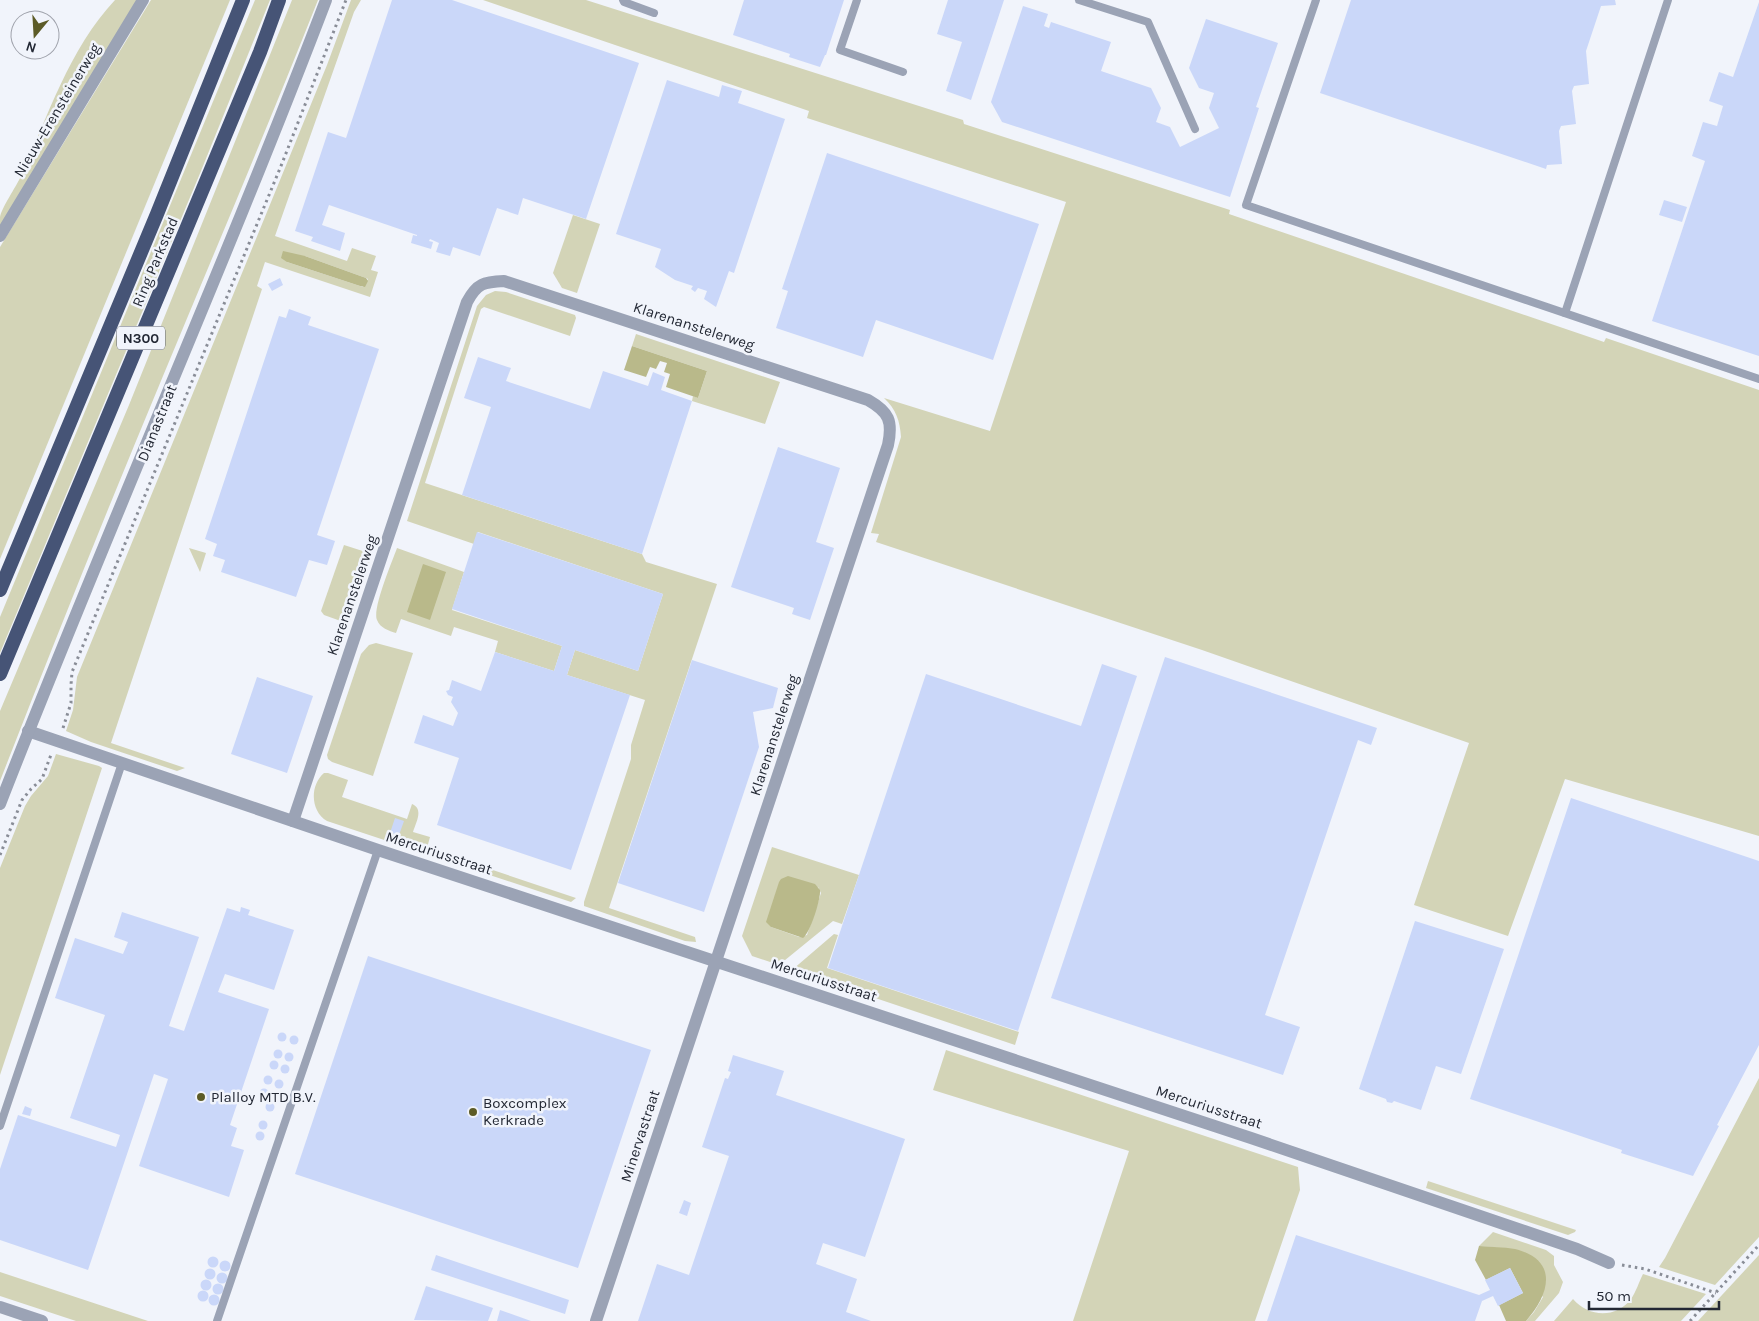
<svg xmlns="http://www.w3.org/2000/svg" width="1759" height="1321" viewBox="0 0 1759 1321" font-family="Karla,sans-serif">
	<rect width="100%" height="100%" fill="#f1f4fb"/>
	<g fill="#d3d4b7" fill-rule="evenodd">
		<path d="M115,0H138L0,229C0,225 0,221 0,217C2,207 16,187 21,176C48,116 69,49 115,0Z"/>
		<path d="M151,0H230L0,559V247Z"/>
		<path d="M255,0H270L201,171L0,653V617Z"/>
		<path d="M292,0H318C268,126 215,251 163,376C107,510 53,645 0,781V711L129,405Z"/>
		<path d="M351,0H361L354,12L275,236L347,261L352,248L376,256L371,270L378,272L370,297L265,262L257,286L262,289L111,743L185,768L177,771L91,742L66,731L73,710L77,677L327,65ZM305,256L366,278L368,279L363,287L287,262Z"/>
		<path d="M483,0H586L963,120L964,124L1230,210L1229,214L1604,342L1606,338L1759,390V836L1565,779L1508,936L1414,905L1469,743L1202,650L876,542L879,534L871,533L901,437C900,421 896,409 884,398L990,431L1066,202L807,118L809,111Z"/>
		<path d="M573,215L600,224L577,293L562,288L553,273Z"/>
		<path d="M495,291L506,292L575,315L576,318L570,336L484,307L481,309L425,483L642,554L646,562L717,584L609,908L695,937L696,942L685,941L584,906V902L631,759V745L645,700L567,675L575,650L638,671L663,594L478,532L474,544L407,521L477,306L486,295Z"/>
		<path d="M636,334L780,382L765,424L692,401L693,396L698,398L707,371L632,346Z"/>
		<path d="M344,545L372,554L349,624L324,615L321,611Z"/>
		<path d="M189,548L206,553L200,572Z"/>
		<path d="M397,548L464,572L452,610L562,646L554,671L495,652L498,641L454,627L451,636L401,619L396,633C389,631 380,628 377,620C372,609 392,562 397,548Z"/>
		<path d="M376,643L413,653L373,776L332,762L328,759L327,755L361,654L369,645Z"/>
		<path d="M56,754L99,766L102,768L0,1075V868L25,806L31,796L48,776Z"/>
		<path d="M324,773H328L348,780L342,797L407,819L412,804C424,809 416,822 413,832L430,837L427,848L576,898L571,902L327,821C311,812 309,786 324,773Z"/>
		<path d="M772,847L859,875L842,924L833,921L779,965L752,956L742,936ZM818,887L821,893L807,935L799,937L771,927Z"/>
		<path d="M834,934L838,935L827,968L1019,1032L1015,1045L792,970Z"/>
		<path d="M946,1050L1298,1167L1300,1190L1255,1321H1073L1129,1151L933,1090Z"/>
		<path d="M1759,1078V1237L1715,1285L1659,1267L1665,1258Z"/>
		<path d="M1428,1181L1576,1230L1575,1232L1568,1235L1426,1188Z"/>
		<path d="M1493,1232L1546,1250L1554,1256V1265L1563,1282L1559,1293L1535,1321H1526L1534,1312L1543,1297L1493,1247L1479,1246Z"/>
		<path d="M1759,1255V1321H1698Z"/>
		<path d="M0,1272L148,1321H76L0,1296Z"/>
		<path d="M1643,1274L1706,1294L1681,1321H1554L1573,1299C1588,1317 1616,1319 1631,1299C1636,1292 1639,1282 1643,1274Z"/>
	</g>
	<g fill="#b9b98a">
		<path d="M283,251L305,256L366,278L368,281L365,287L360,286L287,262L281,258Z"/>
		<path d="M632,346L707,371L698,398L666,387L670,374L664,372L667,363L660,361L656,369L650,367L646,377L624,370Z"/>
		<path d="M423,564L446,572L430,620L407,612Z"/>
		<path d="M788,876L815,884L820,890C821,899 810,933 803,938L771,927L766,922L779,882L781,879Z"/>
		<path d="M1479,1246C1491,1247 1503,1247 1515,1249C1559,1260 1550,1294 1526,1321H1506L1499,1305L1523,1293L1510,1268L1486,1280L1475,1260Z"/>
	</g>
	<g fill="#cad7f9">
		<path d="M392,0H452L639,63L586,219L523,198L518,215L497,208L480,256L453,247L450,256L436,252L439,243L430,239L429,241L433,242L431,249L411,243L413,235L417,236V235L329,205L322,225L345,233L340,251L311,241L313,237L295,231L328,132L346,138Z"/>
		<path d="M744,0H844L826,55H825L820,67L789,57L790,54L733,35Z"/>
		<path d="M948,0H1004L971,100L946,91L962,42L937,34Z"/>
		<path d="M1351,0H1615L1616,5L1601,6L1586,51L1589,84L1574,86L1572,91L1576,124L1561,126L1559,131L1562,164L1547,165L1546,169L1320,93Z"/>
		<path d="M1759,2V356L1652,321L1705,161L1692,156L1703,122L1717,126L1723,106L1709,101L1719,72L1733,77Z"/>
		<path d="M1023,6L1048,14L1044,26L1049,28L1051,22L1111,42L1101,71L1151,88L1161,108L1156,122L1170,127L1180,147L1219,128L1209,108L1214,93L1199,88L1189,68L1206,19L1278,43L1256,107L1259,108L1230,197L1002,122L991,102Z"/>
		<path d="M667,80L719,97L722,85L742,91L738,103L785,119L734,273L729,271L716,307L704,299L707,291L698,288L695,292L691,289L693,286L675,280L655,267L661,249L616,234Z"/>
		<path d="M827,153L1039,224L993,360L876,320L863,357L776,328L788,291L782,289Z"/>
		<path d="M1664,200L1687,207L1682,222L1659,215Z"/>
		<path d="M280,278L283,285L272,291L268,284Z"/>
		<path d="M289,309L311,317L308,325L379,349L317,535L335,541L327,565L309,560L296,597L221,572L225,560L213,556L217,544L205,539L279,316L286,318Z"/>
		<path d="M478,357L511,368L506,381L590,409L603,371L648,386L653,372L665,377L661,390L692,401L642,554L462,495L491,407L464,398Z"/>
		<path d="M778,447L840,468L816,542L834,548L810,620L792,614L794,608L731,587Z"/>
		<path d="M477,532L663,594L638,671L575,650L567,675L630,695L571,870L437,825L459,758L414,743L423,715L453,726L458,713L451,702L453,697L448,695L446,691L449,690L452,680L481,691L495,652L554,671L562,646L452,609Z"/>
		<path d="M1165,657L1377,728L1371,745L1358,740L1265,1015L1300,1027L1283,1075L1051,998Z"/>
		<path d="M692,660L778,688L773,708L753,712L759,747L704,912L618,883Z"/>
		<path d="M1102,664L1137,676L1018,1031L828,968L926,674L1081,726Z"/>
		<path d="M257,677L313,696L287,773L231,754Z"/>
		<path d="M1571,798L1759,861V1045L1717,1125L1719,1126L1693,1176L1621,1153L1622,1150L1470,1099Z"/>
		<path d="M395,818L404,821L399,835L390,833Z"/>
		<path d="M241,907L250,910L248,915L294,930L274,990L225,974L218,992L269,1009L230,1125L237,1128L231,1146L244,1150L229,1197L139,1166L168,1079L154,1074L88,1270L0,1240V1169L18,1115L116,1147L120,1135L70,1118L105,1015L55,998L75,938L123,954L128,942L114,937L122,912L199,937L169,1026L184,1031L227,908L240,912Z"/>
		<path d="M1415,921L1504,949L1461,1074L1436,1066L1421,1110L1394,1101L1392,1103L1387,1102L1386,1099L1359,1089Z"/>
		<path d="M368,956L651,1050L578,1268L295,1174Z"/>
		<circle cx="282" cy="1037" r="4.5"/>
		<circle cx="294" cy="1040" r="4.5"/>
		<circle cx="278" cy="1054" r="4.5"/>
		<circle cx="289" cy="1057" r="4.5"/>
		<path d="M733,1055L784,1071L776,1095L905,1139L865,1257L823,1243L816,1264L857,1279L846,1312L871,1321H638L657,1264L689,1275L729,1156L702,1147L725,1078L728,1079L731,1072L728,1071Z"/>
		<circle cx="274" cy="1065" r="4.5"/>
		<circle cx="285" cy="1069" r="4.5"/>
		<circle cx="268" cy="1080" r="4.5"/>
		<circle cx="279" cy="1084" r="4.5"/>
		<circle cx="264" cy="1093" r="4.5"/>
		<circle cx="275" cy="1097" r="4.5"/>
		<circle cx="270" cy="1107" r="4.5"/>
		<path d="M25,1106L32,1109L30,1116L22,1114Z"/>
		<circle cx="263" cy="1125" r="4.5"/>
		<circle cx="260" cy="1136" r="4.5"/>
		<path d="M684,1200L691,1203L687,1216L679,1213Z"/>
		<path d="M1296,1235L1479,1295L1490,1290L1485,1280L1510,1268L1523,1293L1498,1306L1493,1296L1482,1301L1475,1321H1267Z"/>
		<path d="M436,1255L569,1300L565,1314L431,1270Z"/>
		<circle cx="213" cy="1262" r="5.5"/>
		<circle cx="225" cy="1266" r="5.5"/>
		<circle cx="210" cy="1274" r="5.5"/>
		<circle cx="222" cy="1278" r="5.5"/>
		<circle cx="206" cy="1285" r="5.5"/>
		<circle cx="218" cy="1289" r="5.5"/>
		<path d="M426,1286L493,1308L488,1321L414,1320Z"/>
		<circle cx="203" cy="1296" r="5.5"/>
		<circle cx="214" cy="1300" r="5.5"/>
		<path d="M500,1310L531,1321H497Z"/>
	</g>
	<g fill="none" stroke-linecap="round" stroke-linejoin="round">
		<g stroke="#898d97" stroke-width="3" stroke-dasharray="2.5 4" stroke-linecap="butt">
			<path d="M63,728L71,703V685L72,672L281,166L346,0"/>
			<path d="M0,855L22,800L31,789L42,779L52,752"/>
			<path d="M1622,1265L1645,1269L1716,1293"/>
			<path d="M1690,1321L1759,1245"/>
		</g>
		<g stroke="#9ba3b5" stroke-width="8">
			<path d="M623,0L624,2L654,13"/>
			<path d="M857,0L840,50L903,72"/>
			<path d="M1079,0L1148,22L1195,129"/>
			<path d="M1316,0L1246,205L1759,379"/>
			<path d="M1565,313L1668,0"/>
			<path d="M0,1126L122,763"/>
			<path d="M217,1321L378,850"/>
		</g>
		<g stroke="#9ba3b5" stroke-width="12">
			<path d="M0,236L143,0"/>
			<path d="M28,731L378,850L1251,1138L1577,1249L1609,1263"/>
			<path d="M0,804C105,534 223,270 326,0"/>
			<path d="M293,821L467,302C477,283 484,282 504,281L868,400C889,412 893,421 888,445L596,1321"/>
			<path d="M0,1307L42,1321"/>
		</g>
		<g stroke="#465476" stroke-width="14">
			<path d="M0,590L157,214L243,0"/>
			<path d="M0,674L187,227L260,52L279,0"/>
		</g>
	</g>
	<g fill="#5c5b27" stroke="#f1f4fb" stroke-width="2">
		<circle cx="201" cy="1097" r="5"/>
		<circle cx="473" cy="1112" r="5"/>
	</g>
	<g text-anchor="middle" stroke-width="5" stroke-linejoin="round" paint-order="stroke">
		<rect fill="#f1f4fb" stroke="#616570" stroke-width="1" x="117" y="326.5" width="48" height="23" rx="4"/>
		<g font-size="14" font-weight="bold" fill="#232834">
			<text x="141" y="343">N300</text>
		</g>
		<g font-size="15" fill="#232834" stroke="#f1f4fb">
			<text transform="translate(57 110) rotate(-59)" y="5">Nieuw-Erensteinerweg</text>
			<text transform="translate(155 262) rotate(-67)" y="5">Ring Parkstad</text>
			<text transform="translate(694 326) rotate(18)" y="5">Klarenanstelerweg</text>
			<text transform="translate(157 423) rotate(-68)" y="5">Dianastraat</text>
			<text transform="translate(352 595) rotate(-71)" y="5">Klarenanstelerweg</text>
			<text transform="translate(774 735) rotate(-72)" y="5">Klarenanstelerweg</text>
			<text transform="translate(439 853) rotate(18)" y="5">Mercuriusstraat</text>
			<text transform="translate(824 980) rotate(18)" y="5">Mercuriusstraat</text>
			<text transform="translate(1209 1107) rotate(18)" y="5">Mercuriusstraat</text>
			<text transform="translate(640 1136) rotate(-72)" y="5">Minervastraat</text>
		</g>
		<g font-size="15" fill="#232834" stroke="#f1f4fb" text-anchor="start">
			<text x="211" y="1102">Plalloy MTD B.V.</text>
			<text x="483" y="1108">Boxcomplex<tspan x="483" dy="17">Kerkrade</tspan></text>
		</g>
	</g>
	<g transform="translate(35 35) rotate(198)"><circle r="24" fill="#f1f4fb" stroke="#9fa2ab"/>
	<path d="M0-4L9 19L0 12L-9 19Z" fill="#5c5b27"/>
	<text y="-8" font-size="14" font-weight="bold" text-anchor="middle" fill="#232834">N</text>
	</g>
	<path d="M1589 1301v8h130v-8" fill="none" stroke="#232834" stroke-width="2.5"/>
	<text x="1596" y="1301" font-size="15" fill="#232834" stroke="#f1f4fb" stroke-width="4" paint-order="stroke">50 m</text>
</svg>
